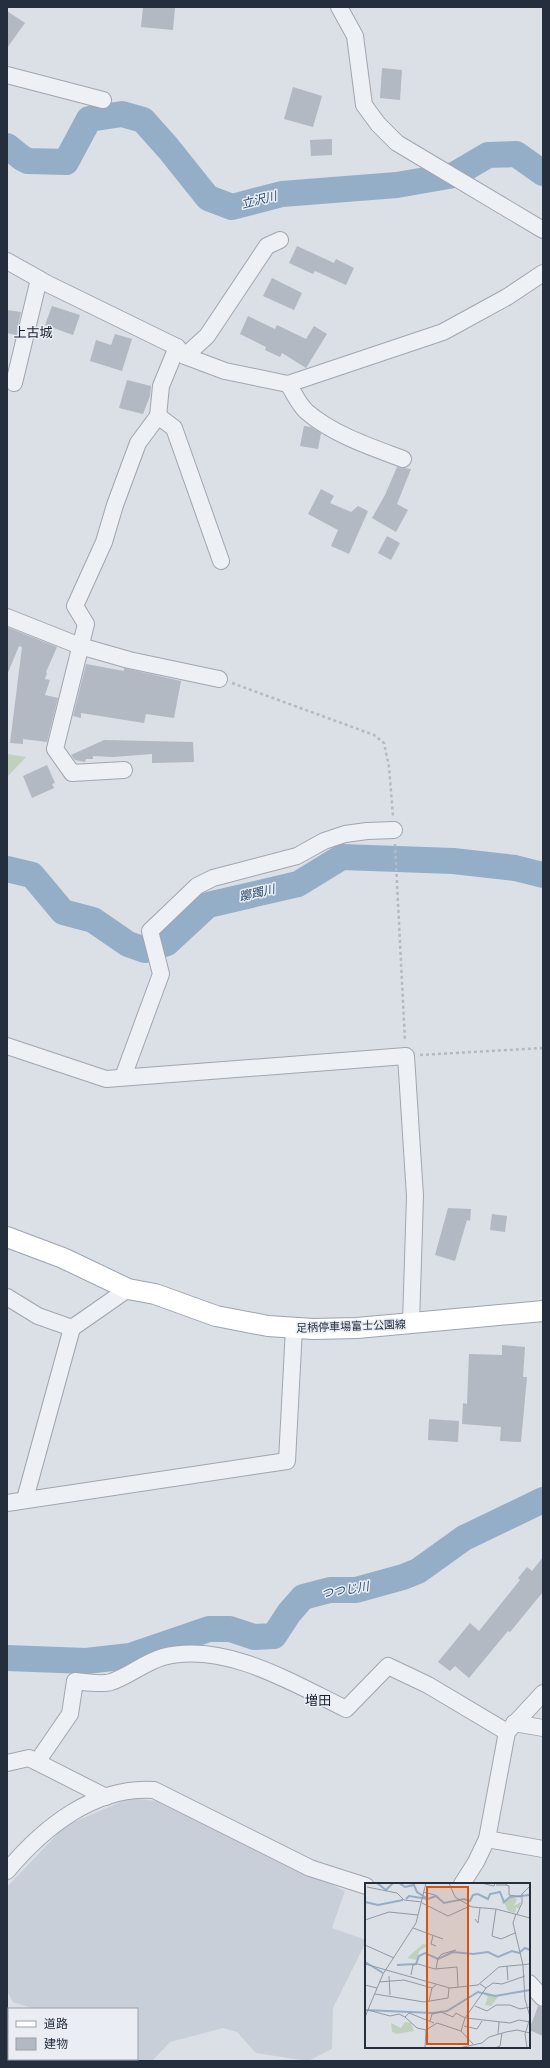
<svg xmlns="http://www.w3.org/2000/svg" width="550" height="2068" viewBox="0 0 550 2068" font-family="Cabin,'Noto Sans JP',sans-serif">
	<rect width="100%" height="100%" fill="#dbdfe6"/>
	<path fill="#c9cfd8" d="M130,1798L156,1801L345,1891L332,1928L366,1940V1942L333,2008L332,2049L308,2061L256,2053L237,2032L223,2028L170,2042L152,2061H106L103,2059H137V2009H35L13,2002L7,1991V1887L65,1826Z"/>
	<path fill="#c1d0bc" d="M7,754L26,757L7,777Z"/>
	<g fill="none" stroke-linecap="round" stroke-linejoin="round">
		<path stroke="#94aec8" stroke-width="4.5" d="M7,151L22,158"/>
		<g stroke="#94aec8" stroke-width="26">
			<path d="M7,146L22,158L28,161L66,162L89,119L122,114L143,120L168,148L208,198L232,207L282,194L397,185L454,175L488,155L516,154L543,173"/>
			<path d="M7,869L32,875L63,912L93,920L128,944L145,950L167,943L208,905L298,884L342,857L453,861L515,868L543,875"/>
			<path d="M7,1658L86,1661L130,1656L209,1629H230L254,1637L274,1636L289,1613L303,1597L330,1590H356L403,1577L418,1571L464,1538L543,1500"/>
		</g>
	</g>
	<g fill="#b2b9c3">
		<path d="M143,7H175L173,30L141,27Z"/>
		<path d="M7,11L25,23L7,48Z"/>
		<path d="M382,68L402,70L400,100L380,98Z"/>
		<path d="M293,87L322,96L313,127L284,119Z"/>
		<path d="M332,139V155L311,156L310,140Z"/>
		<path d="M297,246L334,263L336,259L354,268L346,285L315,271L313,274L289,263Z"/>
		<path d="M272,278L302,293L294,310L263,296Z"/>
		<path d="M52,306L80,315L73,335L45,325Z"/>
		<path d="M7,310L21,312L16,335L7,333Z"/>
		<path d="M248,316L275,329L277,325L306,339L314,326L327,334L306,368L282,353L280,357L265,350L266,347L240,334Z"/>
		<path d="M115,334L132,339L122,371L90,361L96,340L111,345Z"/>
		<path d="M127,380L151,386L150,396L143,414L119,408Z"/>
		<path d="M304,426L311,427L321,433L318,449L300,446Z"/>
		<path d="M397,467L411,469L397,504L408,510L396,532L372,518L385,495Z"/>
		<path d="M321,489L334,496L330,503L351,512L358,506L368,511L349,554L331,546L338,530L308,514Z"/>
		<path d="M387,536L400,543L391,560L378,553Z"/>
		<path d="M7,627L57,647L46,672L47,673L45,679L50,680L45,695L58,698L47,742L23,739V744L10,743L22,647L19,646L7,675Z"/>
		<path d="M86,664L124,671V668L181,681L174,718L146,714L144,723L81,713V718L73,716Z"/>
		<path d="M104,740L193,742L194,762L152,763V754L113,757L93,756V759H86L85,762L75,760L71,755Z"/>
		<path d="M47,765L55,783L52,784L54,788L32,798L23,776Z"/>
		<path d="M448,1208L471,1209L470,1221L467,1220L455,1261L435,1255Z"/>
		<path d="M492,1214L507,1216L505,1232L490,1230Z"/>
		<path d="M502,1345L525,1347L523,1377H527L521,1442L500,1441L501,1427L462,1424L463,1403L467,1404L469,1354L502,1355Z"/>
		<path d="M429,1419L459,1421L458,1442L428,1440Z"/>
		<path d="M543,1557V1592L510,1632L508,1631L469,1678L455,1666L450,1671L438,1662L470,1623L479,1631L520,1580L518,1578L527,1567L532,1571Z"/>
		<path d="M538,2006L543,2007V2036L529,2030Z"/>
	</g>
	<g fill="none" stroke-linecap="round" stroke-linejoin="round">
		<g stroke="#a0a6b0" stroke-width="18">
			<g id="minor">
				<path d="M339,7L355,36L364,105L378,124L397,143L543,230"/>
				<path d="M7,75L103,100"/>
				<path d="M7,261L48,284L177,347L185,356L225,371L288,384L443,332L507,297L543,273"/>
				<path d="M185,356L207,336L267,246L280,240"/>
				<path d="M14,383L39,279"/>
				<path d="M288,384C294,393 299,405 307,412C334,435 371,447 403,459"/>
				<path d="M158,416L161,386L177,347"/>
				<path d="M7,617L80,646L129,660L219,679"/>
				<path d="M124,770L72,773L55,749L86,624L75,606L104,542L115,505L138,443L158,416L174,428L221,561"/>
				<path d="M7,1046L106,1079L406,1056L415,1196L411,1323"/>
				<path d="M123,1077L161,974L150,931L197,886L213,878L297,856L324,841L345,834L367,831L394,830"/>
				<path d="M7,1297L38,1316L72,1328L128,1289"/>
				<path d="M25,1499L72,1328"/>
				<path d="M7,1503L287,1461L294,1328"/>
				<path d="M514,1723L543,1728"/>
				<path d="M37,1762L70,1714L75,1681C85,1682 101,1685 111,1682C129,1676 145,1662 163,1657C224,1641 293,1683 346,1709L388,1666L428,1685L507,1732"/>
				<path d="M7,1763L29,1758L106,1797"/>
				<path d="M487,1839L543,1849"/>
				<path d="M7,1871C43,1828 94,1786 154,1790L310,1868L366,1886"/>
				<path d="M462,1884L476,1862L487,1839L507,1732L543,1693"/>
				<path d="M529,1983L543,1998"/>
			</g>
		</g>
		<g stroke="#9aa4b2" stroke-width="22">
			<path id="major" d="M7,1237L63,1258L128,1289L155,1294L216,1316L268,1326L313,1329L357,1328L543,1311"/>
		</g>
		<g stroke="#b5bac0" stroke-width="2.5" stroke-dasharray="3 3" stroke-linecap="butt">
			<path d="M232,683L374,735L384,743L389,767L393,816"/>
			<path d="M395,844L405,1041"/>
			<path d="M420,1055L543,1048"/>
		</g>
		<use href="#minor" stroke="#edf0f4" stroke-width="16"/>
		<use href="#major" stroke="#fff" stroke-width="20"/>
	</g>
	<g text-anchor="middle" stroke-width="3" stroke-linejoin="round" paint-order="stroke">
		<g font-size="11" fill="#242e3c" stroke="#eaeef4">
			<text transform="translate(351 1326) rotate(-2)" y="4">足柄停車場富士公園線</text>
		</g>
		<g font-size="12" font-style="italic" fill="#2d4d71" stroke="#eaeef4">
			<text transform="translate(259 200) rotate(-14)" y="4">立沢川</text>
			<text transform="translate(257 893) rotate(-13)" y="4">躑躅川</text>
			<text transform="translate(345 1590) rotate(-9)" y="4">つつじ川</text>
		</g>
		<g font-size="13" fill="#171f2d" stroke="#eaeef4">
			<text x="33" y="337">上古城</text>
			<text x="318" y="1705">増田</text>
		</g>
	</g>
	<g transform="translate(365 1883)">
		<rect width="165" height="165" fill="#dbdfe6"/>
		<path d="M146,14L152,16L149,23L156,19L154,25H151L150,30L143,28L140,21L136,20ZM58,61L64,62L54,68L52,77L42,75ZM120,109L133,114L126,123L120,122L123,114L119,111ZM40,139L46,140L49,148L32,151L27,149L26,140L36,145Z" fill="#c1d0bc"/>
		<path fill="none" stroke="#94aec8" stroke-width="2" d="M12,0L21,7L28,0M34,0L40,4L49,2L52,9L63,16L71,13L79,20L99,16L105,18L108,12L113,11L123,16L125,11L135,9L139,19L145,14L165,12M41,16L44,13L63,16M0,19L13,22L38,17M0,79L18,90M32,82L51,81L54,73L60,70L73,76L88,69L108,71L123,69L133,74L147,68L154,70L160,65L165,67M0,127L68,130L82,128L113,109L130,113L165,107"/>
		<path fill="none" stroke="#9298a2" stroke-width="1" d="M84,0L90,14L107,24L131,26L165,35M116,0L129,3L130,0M131,2H141L142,0M141,2L144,3V12L156,14M2,4L32,10L39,17L57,19M58,9L70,12M57,20L83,33L105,23M131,26L127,53L136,56L150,50M151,31L148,40L158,82L160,116L165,134M152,31L157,20V11L165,3M110,36L113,40L115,25M0,37L24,29L53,32M48,45L78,56M68,53L66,61L71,63M0,62L29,75M0,81L85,105L113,102L134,84L165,81M142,83L143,97M71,86L73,75L77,71L91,67M46,92L48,82L53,81L70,86L92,84L93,104M24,93L25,112M14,99L39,97L67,105L71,102M0,102L12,105M121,105L128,100L137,101L160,93M10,111L59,119L83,115L84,105M64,118L67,105M110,123L122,128L131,122H145L155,126L165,124M3,127L25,133L34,131L40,134L44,130L69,140M0,134L18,91L51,40L61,0M40,134L52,145L61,147L72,140L96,148L108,161M101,135L145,140L154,137L165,139M65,138L67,131L76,129L88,134L91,130L100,135M99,143L112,146L117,138M96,148L100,135L121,105L115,101M133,151L134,139M60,165L61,147M94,165L117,160L124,154L141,149L152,147L165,150M130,165L135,163L137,150M162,165L160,151L165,135"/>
		<path fill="#d45511" fill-opacity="0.15" stroke="#d45511" stroke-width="2" d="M62,4H103V161H62Z"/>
		<rect width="165" height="165" fill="none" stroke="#242e3c" stroke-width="2"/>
	</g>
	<rect width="550" height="2068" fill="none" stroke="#242e3c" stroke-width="16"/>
	<rect x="8" y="2008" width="130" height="52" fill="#eaeef4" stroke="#9ba1aa"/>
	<rect x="16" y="2021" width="20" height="6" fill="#ffffff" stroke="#9ba1aa"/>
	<text x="44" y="2028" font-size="12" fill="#242e3c">道路</text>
	<rect x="16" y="2038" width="20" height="12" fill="#b2b9c3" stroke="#9ba1aa"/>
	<text x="44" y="2048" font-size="12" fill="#242e3c">建物</text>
</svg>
